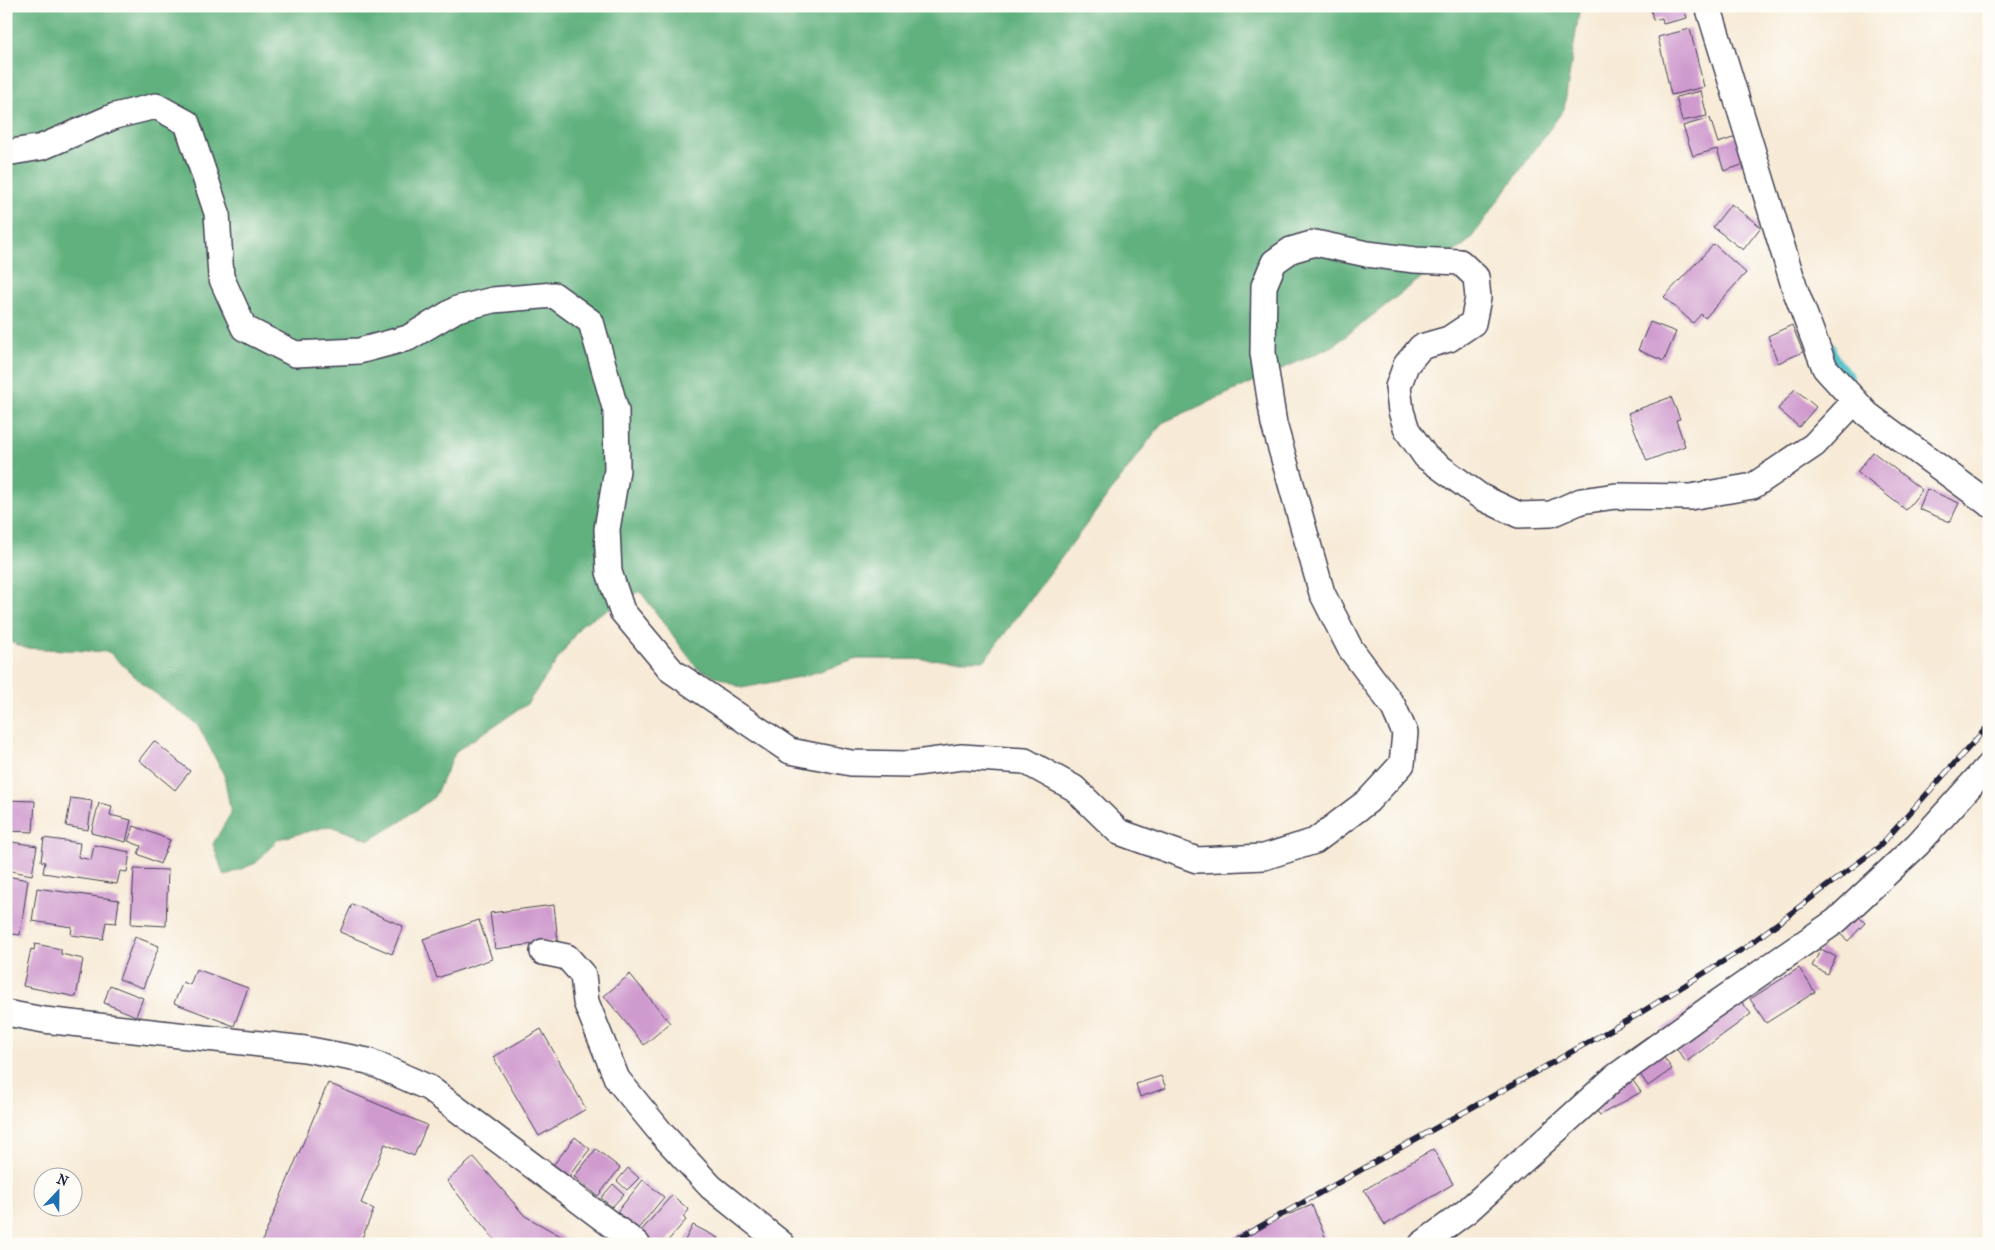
<svg xmlns="http://www.w3.org/2000/svg" width="1995" height="1250" viewBox="0 0 1995 1250" font-family="'IM FELL French Canon',serif">
	<rect width="100%" height="100%" fill="#fdfcf7"/>
	<filter id="ink" filterUnits="userSpaceOnUse"><feTurbulence type="fractalNoise" baseFrequency=".02" numOctaves="2"/><feDisplacementMap in="SourceGraphic" scale="10" xChannelSelector="R" yChannelSelector="G"/><feConvolveMatrix kernelMatrix="1 2 1 2 8 2 1 2 1" color-interpolation-filters="sRGB"/></filter>
	<filter id="wash" filterUnits="userSpaceOnUse"><feTurbulence type="fractalNoise" baseFrequency=".0096" numOctaves="4" result="noise"/><feDisplacementMap in="SourceGraphic" scale="20" xChannelSelector="R" yChannelSelector="G"/><feGaussianBlur stdDeviation="1.12" result="paint"/><feColorMatrix in="noise" values="0 0 0 0 0 0 0 0 0 0 0 0 0 0 0 0 0 1.4 0 .05"/><feComposite in="paint" operator="in"/></filter>
	<g filter="url(#wash)">
		<rect width="100%" height="100%" fill="#f7ead6"/>
		<path fill="#60b17e" stroke="#416a5c" d="M6,6H1580L1564,109L1470,240L1333,346L1162,423L985,660L858,659L804,676L742,688L697,668L640,591L582,624L527,704L456,751L434,797L400,822L370,840L330,826L278,839L256,863L224,876L213,844L231,813L224,775L198,725L144,685L109,652L25,648L6,640Z"/>
		<g fill="none" stroke-linecap="round" stroke-linejoin="round">
			<path stroke="#55c2ca" stroke-width="10" d="M1830,347L1835,360L1849,377"/>
		</g>
		<g id="blocks">
			<g fill="#cf9ace">
				<path d="M1650,6H1683L1687,18L1663,24L1662,18L1653,20Z"/>
				<path d="M1690,29L1704,87L1671,95L1658,37Z"/>
				<path d="M1701,91L1707,116L1682,121L1676,97Z"/>
				<path d="M1710,118L1718,143L1736,137L1745,164L1724,171L1717,149L1693,156L1683,126Z"/>
				<path d="M1731,204L1761,227L1743,250L1713,227Z"/>
				<path d="M1714,244L1746,273L1705,318L1701,314L1693,323L1664,297Z"/>
				<path d="M1650,322L1676,332L1664,361L1638,350Z"/>
				<path d="M1792,325L1803,352L1778,363L1768,336Z"/>
				<path d="M1795,389L1816,407L1799,427L1778,409Z"/>
				<path d="M1671,397L1680,419L1676,420L1685,446L1647,461L1628,413Z"/>
				<path d="M1873,452L1922,490L1906,510L1857,472Z"/>
				<path d="M1927,489L1959,503L1950,522L1919,509Z"/>
				<path d="M154,741L190,771L175,790L139,760Z"/>
				<path d="M71,798L92,801L88,830L66,826Z"/>
				<path d="M6,800L35,801L33,832L6,831Z"/>
				<path d="M99,803L112,806L110,815L131,820L126,842L91,833Z"/>
				<path d="M134,826L170,840L160,864L138,854L141,846L128,841Z"/>
				<path d="M44,838L80,843L78,857L91,860L94,845L130,852L127,872L120,871L117,884L43,873L45,862L41,861Z"/>
				<path d="M6,841L37,846L32,875L6,870Z"/>
				<path d="M134,869L168,870L166,926L131,924Z"/>
				<path d="M6,876L28,880L20,935L6,933Z"/>
				<path d="M37,888L119,900L116,923L106,922L103,939L71,935L72,927L32,921Z"/>
				<path d="M352,904L403,926L392,954L340,932Z"/>
				<path d="M554,905L558,941L495,949L490,913Z"/>
				<path d="M1855,913L1865,923L1848,941L1838,932Z"/>
				<path d="M479,920L492,959L437,978L423,939Z"/>
				<path d="M135,937L159,946L143,988L119,979Z"/>
				<path d="M35,944L61,949V954L83,959L76,997L23,986L31,949L34,950Z"/>
				<path d="M1821,949L1836,957L1827,974L1812,966Z"/>
				<path d="M1799,968L1815,992L1766,1023L1750,999Z"/>
				<path d="M196,969L248,988L234,1026L174,1003L183,982L190,985Z"/>
				<path d="M630,974L670,1023L644,1045L604,996Z"/>
				<path d="M1727,982L1751,1014L1686,1062L1662,1029Z"/>
				<path d="M110,985L143,998L136,1016L104,1003Z"/>
				<path d="M541,1029L586,1109L539,1136L493,1057Z"/>
				<path d="M1648,1036L1672,1069L1648,1086L1625,1052Z"/>
				<path d="M1622,1065L1641,1092L1600,1115L1586,1097Z"/>
				<path d="M1161,1076L1166,1088L1140,1097L1136,1084Z"/>
				<path d="M328,1083L427,1125L414,1156L385,1144L361,1203L374,1209L362,1238L376,1244H261Z"/>
				<path d="M575,1137L590,1149L566,1180L551,1168Z"/>
				<path d="M596,1149L620,1168L598,1196L574,1177Z"/>
				<path d="M1433,1149L1453,1184L1385,1225L1364,1190Z"/>
				<path d="M474,1157L525,1216L575,1244H498L447,1181Z"/>
				<path d="M628,1168L639,1178L627,1190L617,1181Z"/>
				<path d="M643,1180L664,1197L637,1230L616,1213Z"/>
				<path d="M613,1184L624,1194L612,1207L601,1198Z"/>
				<path d="M672,1195L689,1210L683,1217L686,1220L665,1244H655L641,1231Z"/>
				<path d="M1312,1205L1328,1244H1239L1236,1236Z"/>
				<path d="M693,1225L718,1238L715,1244H683Z"/>
			</g>
		</g>
	</g>
	<g filter="url(#ink)">
		<use href="#blocks" fill-opacity="0" stroke="#424052" stroke-width="1"/>
		<g fill="none" stroke-linecap="round" stroke-linejoin="round">
			<g stroke="#424052" stroke-width="28">
				<g id="street">
					<path d="M1708,6L1796,292L1825,368L1867,414L1989,504"/>
					<path d="M6,153L42,147L115,116L156,106L187,123L217,213L221,277L244,328L295,354L359,351L408,338L457,309L493,300L554,295L591,322L616,411L617,470L607,529L609,572L622,611L672,671L790,751L851,763L908,764L962,757L1025,761L1074,788L1119,832L1197,860L1264,857L1315,841L1368,801L1402,764L1405,733L1393,706L1350,648L1322,593L1274,424L1263,353L1264,286L1274,262L1291,250L1315,243L1367,254L1415,260L1460,262L1476,277L1478,298L1473,323L1449,339L1421,347L1406,365L1398,387L1401,411L1407,430L1426,457L1481,497L1519,515L1551,514L1581,501L1616,496L1690,497L1753,486L1814,445L1855,401"/>
					<path d="M543,952L567,957L583,975L586,1002L617,1079L662,1134L711,1187L782,1244"/>
					<path d="M6,1013L44,1020L305,1049L368,1061L429,1088L637,1244"/>
					<path d="M1422,1244L1467,1211L1615,1077L1710,1008L1836,921L1918,844L1989,765"/>
				</g>
			</g>
			<use href="#street" stroke="#fff" stroke-width="25"/>
			<g stroke="#22223b" stroke-width="5.5">
				<path id="rail" d="M1229,1244L1637,1015L1746,947L1879,847L1989,725"/>
			</g>
			<use href="#rail" stroke="#fdfcf7" stroke-width="4" stroke-dasharray="11" stroke-linecap="butt"/>
		</g>
	</g>
	<rect width="1995" height="1250" fill="none" stroke="#fdfcf7" stroke-width="25"/>
	<g transform="translate(58 1192) rotate(22)"><circle r="24" fill="#fdfcf7" stroke="#a5a5ac"/>
	<path d="M0-4L9 19L0 12L-9 19Z" fill="#1f6fb2"/>
	<text y="-8" font-size="14" font-weight="bold" text-anchor="middle" fill="#22223b">N</text>
	</g>
</svg>
